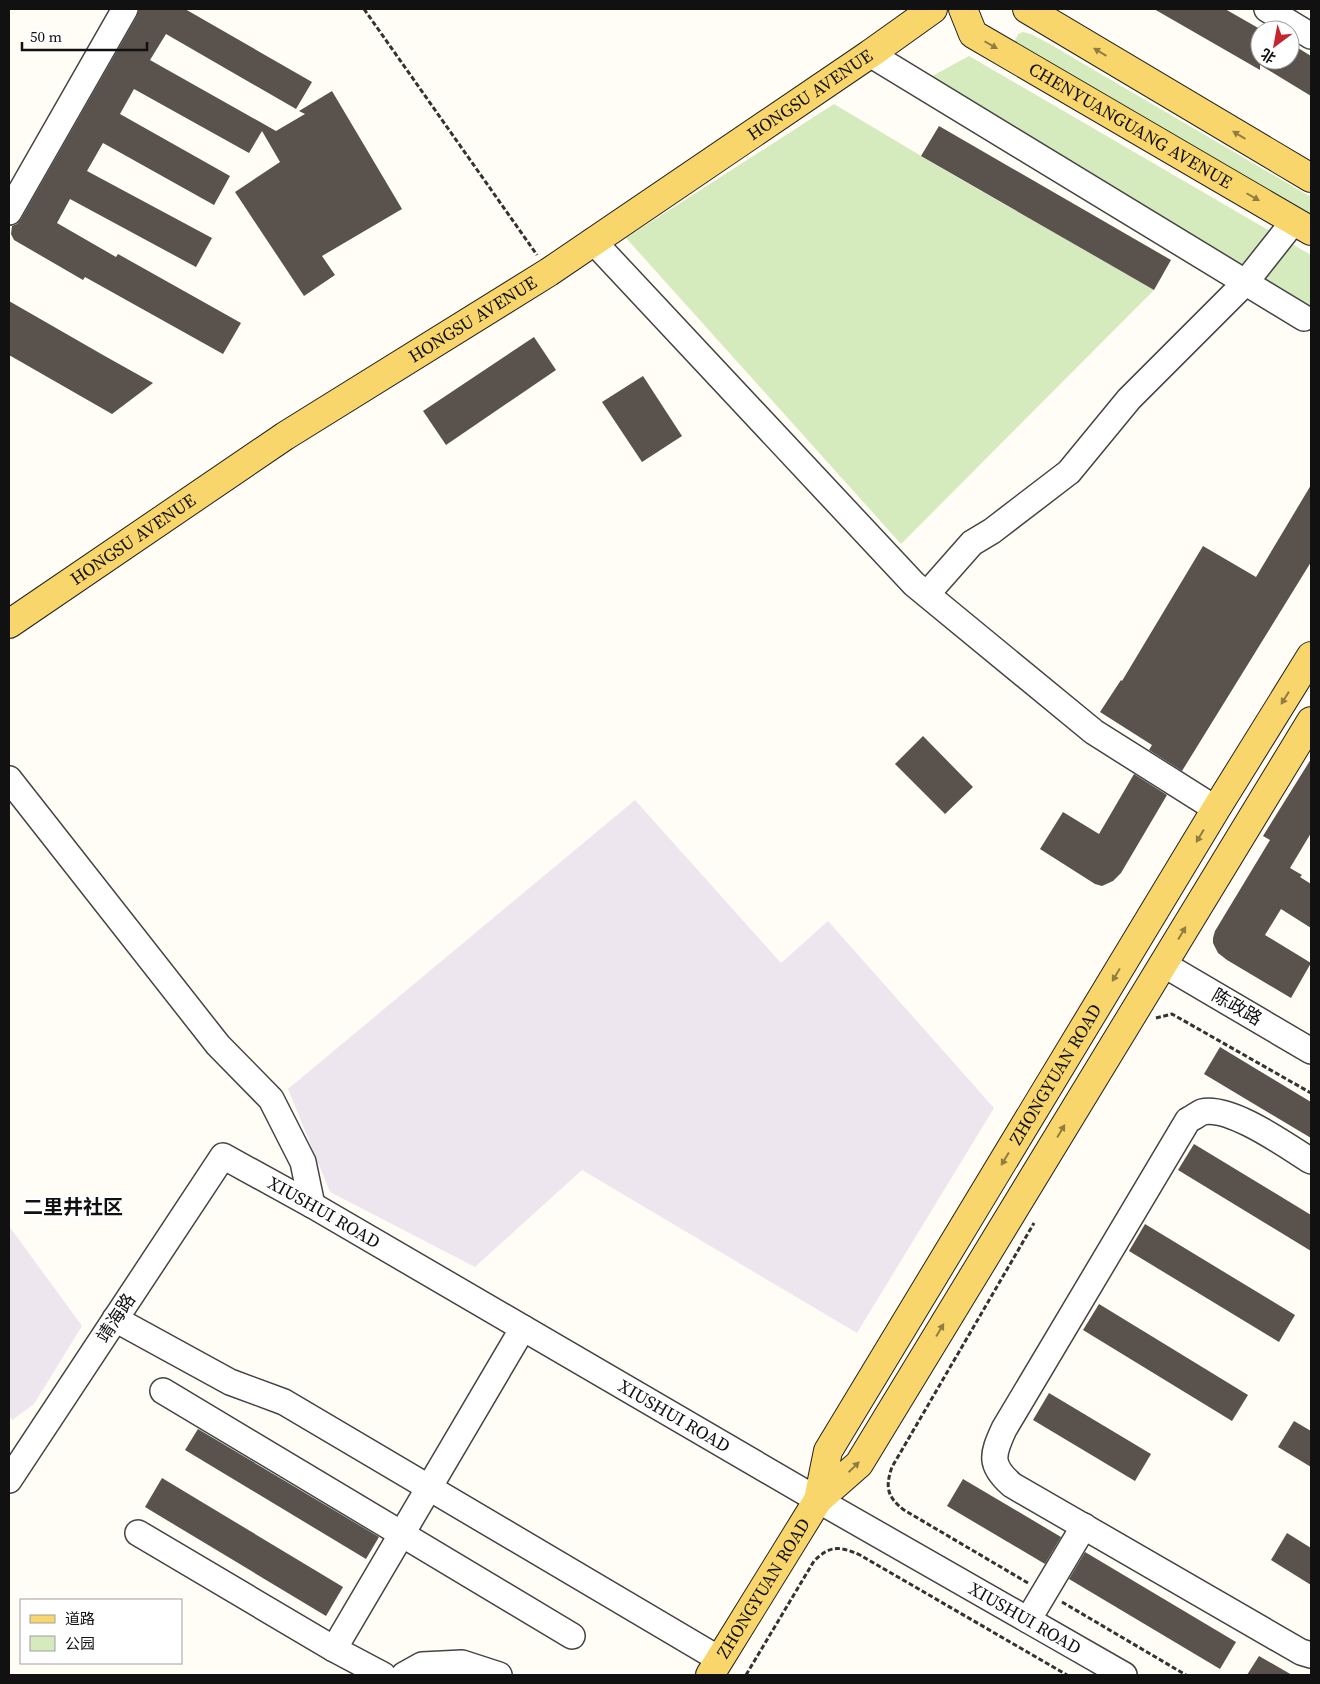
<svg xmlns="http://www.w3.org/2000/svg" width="1320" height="1684" viewBox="0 0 1320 1684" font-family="'Source Serif 4','Noto Sans SC',serif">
	<rect width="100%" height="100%" fill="#fffdf5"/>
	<g fill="#eee6ef">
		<path d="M635,800L781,963L828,921L994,1108L857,1333L582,1170L475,1267L330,1192L288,1089Z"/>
		<path d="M9,1226L82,1326L34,1404L12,1420L9,1416Z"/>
	</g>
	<g fill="#d5ebbd">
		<path d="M1023,32L1031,34L1048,43L1311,197V226L1012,48L1018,34Z"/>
		<path d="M969,56L1311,255V316L923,81Z"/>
		<path d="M834,104L953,175L1154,290L901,544L626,238Z"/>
	</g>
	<g fill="#5a524d">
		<path d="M139,9H185L312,82L296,109L166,34L150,60L276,131L305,114L299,111L332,91L402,209L322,256L335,275L304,296L235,192L280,162L262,131L249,153L134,89L120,114L230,176L214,205L103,143L87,171L212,238L196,267L70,199L57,223L116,257L118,254L241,323L223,354L85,277L83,280L14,240L11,234L12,226L17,224L21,219L137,16Z"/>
		<path d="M1154,9H1225L1260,29V60H1290L1298,48L1311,56V96L1260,65V70Z"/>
		<path d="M939,126L1171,260L1154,290L921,156Z"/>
		<path d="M9,301L103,355L153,383L112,414L9,355Z"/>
		<path d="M534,337L556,370L446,445L423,411Z"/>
		<path d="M643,376L682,436L642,462L602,402Z"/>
		<path d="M1311,485V562L1182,771L1149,750L1152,745L1100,712L1121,680L1122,681L1203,546L1256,577Z"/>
		<path d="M923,736L973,787L945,814L895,764Z"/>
		<path d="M1311,759V833L1290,868L1302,875L1300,877L1311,884V928L1281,909L1265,935L1311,963L1291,998L1227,960L1218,953L1213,943V938L1215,931L1270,840L1263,836Z"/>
		<path d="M1134,774L1167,795L1121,873L1113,881L1102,886L1095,884L1040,849L1063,812L1099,834Z"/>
		<path d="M1220,1047L1311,1102V1138L1204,1074Z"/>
		<path d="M1194,1144L1311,1215V1251L1178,1170Z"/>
		<path d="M1145,1224L1295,1315L1279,1342L1129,1251Z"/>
		<path d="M1099,1304L1248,1395L1232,1421L1083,1330Z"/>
		<path d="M1049,1393L1151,1454L1135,1481L1033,1420Z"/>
		<path d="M1294,1421L1311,1431V1467L1278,1447Z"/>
		<path d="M198,1429L379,1537L366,1559L185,1450Z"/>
		<path d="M162,1478L343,1587L326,1616L145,1507Z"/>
		<path d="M963,1479L1061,1537L1045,1564L947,1506Z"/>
		<path d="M1287,1533L1311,1548V1585L1271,1560Z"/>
		<path d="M1085,1552L1236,1642L1220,1669L1069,1579Z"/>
		<path d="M1259,1656L1292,1675H1247Z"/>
	</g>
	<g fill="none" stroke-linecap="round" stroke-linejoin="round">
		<g stroke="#444" stroke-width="28">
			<g id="minor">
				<path d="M1267,9L1311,36"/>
				<path d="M870,54L1304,318"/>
				<path d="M9,212L125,9"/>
				<path d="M593,241L914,584L1094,732L1216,809"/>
				<path d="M927,594L972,543L992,531L1069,472L1129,399L1245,283L1294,221"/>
				<path d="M9,779L218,1045L271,1099L303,1162L312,1205"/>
				<path d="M1163,964L1311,1051"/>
				<path d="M1311,1161C1287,1146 1230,1105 1202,1112C1198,1114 1193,1118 1188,1120L1004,1429C992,1455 989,1465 1012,1485L1301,1652L1311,1655"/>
				<path d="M115,1319L230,1382L284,1402L719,1659"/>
				<path d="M163,1391L572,1636"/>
				<path id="s1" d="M9,1480L223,1156L312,1205L818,1500L1124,1675"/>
				<path d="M138,1533L334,1649L383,1675"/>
				<path d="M1028,1620L1084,1526"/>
				<path d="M334,1649L523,1328"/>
				<path d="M404,1675L422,1665L462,1663L499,1675"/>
			</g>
		</g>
		<g stroke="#222" stroke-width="30">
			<g id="major">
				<path id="s2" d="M963,9L973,34L1311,231"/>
				<path d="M1027,9L1311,178"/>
				<path id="s3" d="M9,624L285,436L549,272L870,54L933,9"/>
				<path id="s4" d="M818,1500L828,1451L1216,809L1311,656"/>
				<path id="s5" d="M710,1675L818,1500L859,1464L1311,721"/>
			</g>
		</g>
		<g stroke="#333" stroke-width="3" stroke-dasharray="5 2.5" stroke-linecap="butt">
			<path d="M364,9L537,255"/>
			<path d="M1156,1018L1172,1014L1311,1093"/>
			<path d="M1028,1583L904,1510C887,1497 885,1487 892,1467L1034,1223"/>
			<path d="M1062,1602L1186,1675"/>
			<path d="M746,1675L814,1561C830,1545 840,1546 860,1555L1067,1675"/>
		</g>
		<use href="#minor" stroke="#fff" stroke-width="25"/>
		<use href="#major" stroke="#f9d66b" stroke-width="28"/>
	</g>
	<defs><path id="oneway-solid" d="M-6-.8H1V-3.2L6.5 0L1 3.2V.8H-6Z" transform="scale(1.25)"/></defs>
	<g fill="#917d42">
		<use href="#oneway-solid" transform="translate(991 45) rotate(30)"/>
		<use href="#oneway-solid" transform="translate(1100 52) rotate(-149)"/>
		<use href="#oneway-solid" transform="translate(1239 135) rotate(-149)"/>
		<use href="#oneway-solid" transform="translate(1253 197) rotate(30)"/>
		<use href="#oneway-solid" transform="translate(1285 698) rotate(122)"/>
		<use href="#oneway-solid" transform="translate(1200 836) rotate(121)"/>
		<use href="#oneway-solid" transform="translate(1182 933) rotate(-59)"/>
		<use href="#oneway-solid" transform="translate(1116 975) rotate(121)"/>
		<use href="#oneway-solid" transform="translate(1061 1131) rotate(-59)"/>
		<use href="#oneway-solid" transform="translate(1005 1159) rotate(121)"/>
		<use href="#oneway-solid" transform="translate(940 1330) rotate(-59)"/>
		<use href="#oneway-solid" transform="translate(854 1467) rotate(-44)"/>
	</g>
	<g text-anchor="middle" stroke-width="5" stroke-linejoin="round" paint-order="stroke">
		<g font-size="18" fill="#111" stroke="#fff">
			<text dy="6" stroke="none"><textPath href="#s3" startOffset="960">HONGSU AVENUE</textPath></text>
			<text dy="6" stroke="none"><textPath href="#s2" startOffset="209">CHENYUANGUANG AVENUE</textPath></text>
			<text dy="6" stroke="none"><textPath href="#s3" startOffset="555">HONGSU AVENUE</textPath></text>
			<text dy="6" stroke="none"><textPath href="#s3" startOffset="150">HONGSU AVENUE</textPath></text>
			<text transform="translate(1237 1007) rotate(30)" y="6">陈政路</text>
			<text dy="6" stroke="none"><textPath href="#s4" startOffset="490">ZHONGYUAN ROAD</textPath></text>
			<text dy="6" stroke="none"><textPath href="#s1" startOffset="504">XIUSHUI ROAD</textPath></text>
			<text transform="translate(116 1318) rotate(-57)" y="6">靖海路</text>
			<text dy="6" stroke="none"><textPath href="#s1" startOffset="909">XIUSHUI ROAD</textPath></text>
			<text dy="6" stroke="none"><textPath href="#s5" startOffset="102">ZHONGYUAN ROAD</textPath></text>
			<text dy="6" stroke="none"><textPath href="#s1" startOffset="1314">XIUSHUI ROAD</textPath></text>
		</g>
		<g font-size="20" font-weight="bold" fill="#111" stroke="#fff">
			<text x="73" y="1214">二里井社区</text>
		</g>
	</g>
	<rect width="1320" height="1684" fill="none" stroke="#111111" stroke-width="20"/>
	<rect x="20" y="1599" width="162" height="65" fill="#ffffff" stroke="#a0a0a0"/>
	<rect x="30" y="1615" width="25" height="8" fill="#f9d66b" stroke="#a0a0a0"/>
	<text x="65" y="1624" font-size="15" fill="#111111">道路</text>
	<rect x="30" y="1636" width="25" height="15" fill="#d5ebbd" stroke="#a0a0a0"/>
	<text x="65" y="1649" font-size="15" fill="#111111">公园</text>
	<g transform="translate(1275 45) rotate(212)"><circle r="24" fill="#ffffff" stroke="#a0a0a0"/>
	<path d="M0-4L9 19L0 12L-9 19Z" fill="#c4262e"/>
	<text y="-8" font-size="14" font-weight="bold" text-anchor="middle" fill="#111111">北</text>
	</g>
	<path d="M22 42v8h125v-8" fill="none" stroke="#111111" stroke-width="2.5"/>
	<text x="30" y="42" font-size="15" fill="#111111" stroke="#ffffff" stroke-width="4" paint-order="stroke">50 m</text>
</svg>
